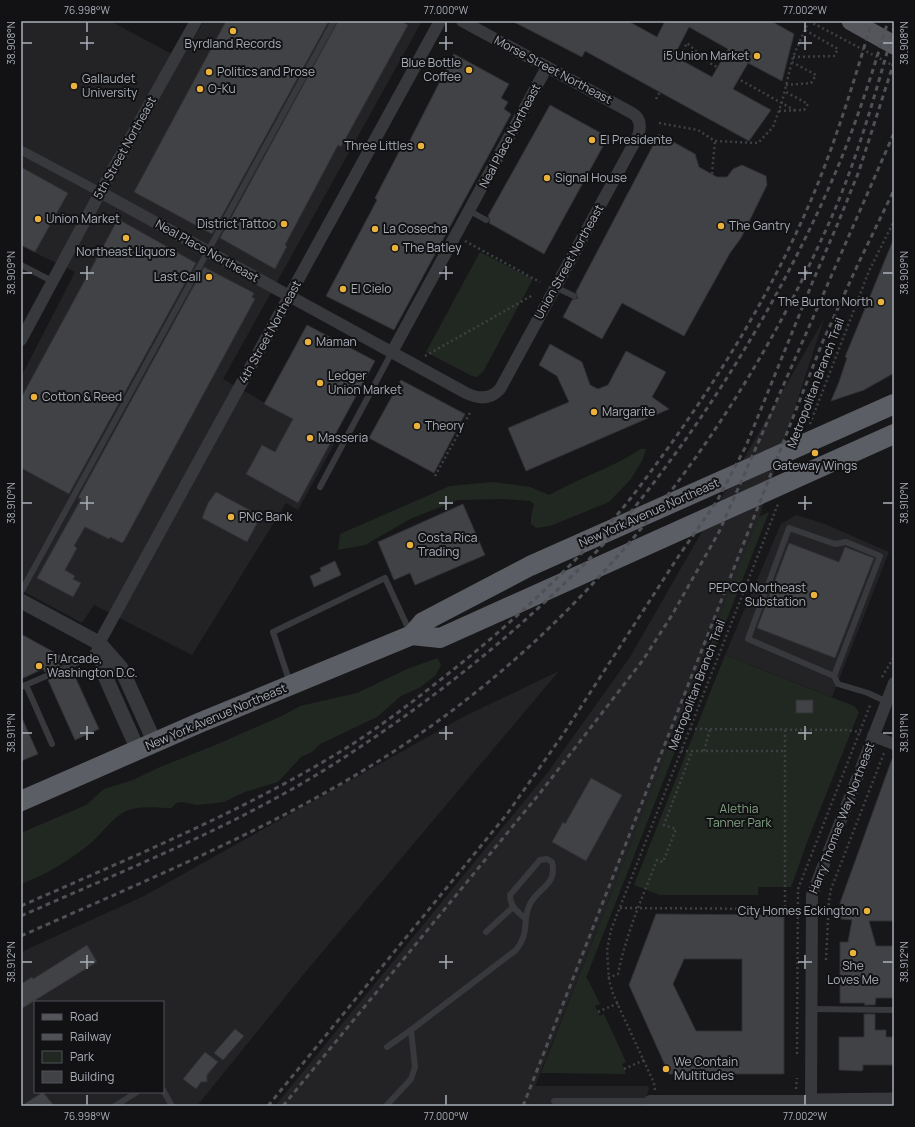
<svg xmlns="http://www.w3.org/2000/svg" width="915" height="1127" viewBox="0 0 915 1127" font-family="Manrope,sans-serif">
	<rect width="100%" height="100%" fill="#171719"/>
	<g fill="#232326" fill-rule="evenodd">
		<path d="M21,21H110L181,59L204,21H422L223,379L335,443L298,510L286,503L192,655L94,605L82,623L21,590V377L75,272L21,246Z"/>
		<path d="M824,319L755,530L535,1086H648L649,1089L643,1106H275L548,772L630,657Z"/>
		<path d="M796,515L825,524L889,552L832,697L725,655L781,524Z"/>
		<path d="M559,671L303,975L197,1106H21V952L144,896L465,716ZM35,1002H163V1092H35Z"/>
	</g>
	<g fill="#212822">
		<path d="M480,252L533,279L483,372L477,377L472,376L426,352Z"/>
		<path d="M641,449H646L643,459L631,479L609,502L550,526L536,528L531,524V517L534,504L530,501L505,499L458,500L410,519L365,545L338,550L340,534L450,486L492,482L530,487L549,495C579,478 612,468 641,449Z"/>
		<path d="M769,512L586,978L588,980L600,1004L595,1006L600,1016L604,1014L626,1062L622,1064L626,1074L541,1073L759,517Z"/>
		<path d="M725,655L854,706L859,712L809,837L791,887H758V895H660L634,885Z"/>
		<path d="M435,659H438L441,665L435,676L419,688L401,696L377,717L320,744L312,752L301,757L278,782L245,792L224,802L197,805L181,802L176,803L172,808C158,808 139,805 126,811C112,818 103,832 92,842C70,860 48,874 21,884V833L86,805L104,789L133,780L160,767L213,746L282,716L300,706L357,693L407,669Z"/>
	</g>
	<g fill="#414246" stroke="#313135" fill-rule="evenodd">
		<path d="M226,21H329L212,234L134,192Z"/>
		<path d="M338,21H401L408,25L341,147L338,145L285,245L287,246L275,269L220,238Z"/>
		<path d="M512,21H628L657,37L665,21H771L794,34L782,81L748,63L733,89L771,110L749,141L585,51L582,57ZM689,27L728,49L712,77L674,56Z"/>
		<path d="M454,54L509,84L501,98L508,102L504,109L511,114L394,330L326,296L377,200L375,198L402,146L406,148Z"/>
		<path d="M550,105L608,137L544,254L489,223L490,220L488,216Z"/>
		<path d="M659,134L695,154L699,167L717,177H727L733,169L742,165L766,176L767,185L741,238L730,253L684,336L622,303L602,339L563,317L572,300L578,298L576,292Z"/>
		<path d="M21,167L68,193L35,252L21,245Z"/>
		<path d="M118,219L196,263L69,494L21,468V398Z"/>
		<path d="M894,238V373L864,390L831,401L839,382L847,358L845,357Z"/>
		<path d="M204,267L254,293L252,297L255,299L124,541L122,543L110,537L109,539L85,527L74,546L77,548L65,570L75,576L73,579L81,583L73,597L37,578L81,499L78,498Z"/>
		<path d="M307,325L375,361L298,503L246,474L262,445L275,452L293,419L264,404Z"/>
		<path d="M550,344L582,362L590,385L598,389L608,385L626,351L666,372L652,397L669,409L526,471L508,428L569,402L557,376L539,365Z"/>
		<path d="M401,380L465,414L434,473L369,438Z"/>
		<path d="M216,492L261,516L247,542L202,518L208,503Z"/>
		<path d="M463,504L485,555L415,585L410,573L394,580L378,542Z"/>
		<path d="M789,543L839,562L845,547L874,558L835,658L757,628Z"/>
		<path d="M335,561L341,575L314,587L310,576L321,571L320,568Z"/>
		<path d="M21,634L68,660V662L45,672L43,669L21,679Z"/>
		<path d="M72,670L99,729L75,740L48,680Z"/>
		<rect x="796" y="700" width="17" height="13"/>
		<path d="M21,716L38,754L21,761Z"/>
		<path d="M892,759H894V921H869L876,946H894V998H876L875,1005H864L865,1003H840V942H848L852,920L841,919L840,903Z"/>
		<path d="M591,778L622,795L586,861L552,842L563,822L565,824Z"/>
		<path d="M656,914L784,915V1074H669L629,985ZM684,959H742V1031H696L673,984Z"/>
		<path d="M87,945L97,962L21,1009V984L32,977L33,979Z"/>
		<path d="M864,1014H875V1030H886V1037H894V1065H863V1070L861,1071L839,1070V1037H864Z"/>
		<path d="M235,1029L244,1036L223,1060L214,1053Z"/>
		<path d="M205,1052L218,1062L207,1075V1082H201L196,1089L183,1079Z"/>
		<path d="M43,1092L54,1106H21Z"/>
	</g>
	<g fill="none" stroke-linecap="round" stroke-linejoin="round">
		<g stroke="#3e4044" stroke-width="2.5" stroke-dasharray="2 3" stroke-linecap="butt">
			<path d="M809,21L894,66"/>
			<path d="M793,57L834,56L838,49L805,30"/>
			<path d="M786,85L811,83L816,75L792,62"/>
			<path d="M656,99L687,43L708,62L796,111"/>
			<path d="M779,111L804,110L808,104L784,91"/>
			<path d="M659,123L698,130L715,141L758,143L773,127L782,102L793,57L807,25"/>
			<path d="M712,174L715,141"/>
			<path d="M465,241L540,282"/>
			<path d="M425,356L533,295"/>
			<path d="M810,424L869,271L894,221"/>
			<path d="M435,476L471,411"/>
			<path d="M882,677L894,657"/>
			<path d="M690,729L846,730L861,732"/>
			<path d="M785,730V909"/>
			<path d="M681,751H785"/>
			<path d="M704,751L710,729"/>
			<path d="M620,908L789,909"/>
			<path d="M826,960L829,900L831,889L884,753"/>
			<path d="M608,978L618,974C626,934 642,898 657,860L663,862L676,829L664,825L692,751"/>
			<path d="M598,1012L618,1003"/>
			<path d="M797,1054L798,889L871,703"/>
			<path d="M624,1069L644,1060"/>
			<path d="M796,1089L797,1078"/>
			<path d="M655,1090L654,1083L613,994L609,980L607,950L611,930L778,504"/>
		</g>
		<g stroke="#38393d" stroke-width="6">
			<path d="M470,211L486,220"/>
			<path d="M21,265L52,281"/>
			<path d="M555,287L574,296"/>
			<path d="M320,487L392,352"/>
			<path d="M21,592L334,21"/>
			<path d="M834,676L880,556L846,542L835,544L789,528L748,639L834,676L838,684L868,693L887,702"/>
			<path d="M290,683L273,632L385,578L410,632"/>
			<path d="M26,685L52,744"/>
			<path d="M21,687L90,657L97,646"/>
			<path d="M486,932L513,907"/>
			<path d="M811,1009L894,1010"/>
			<path d="M387,1047L411,1030L516,950C530,932 522,924 529,906C536,888 558,886 552,862L547,859L540,860L510,895C510,907 518,912 526,919"/>
			<path d="M163,1090L172,1106"/>
			<path d="M554,1101H650"/>
			<path d="M115,1106L137,1092"/>
			<path d="M386,1106L411,1079L415,1067L411,1030"/>
		</g>
		<path stroke="#38393d" stroke-width="9" d="M21,150L100,192"/>
		<g stroke="#38393d" stroke-width="12">
			<path d="M100,192L466,393C478,399 490,400 500,389L638,136C641,127 641,118 632,113L462,21"/>
			<path d="M21,340L108,178L196,21"/>
			<path d="M392,352L547,67"/>
			<path d="M99,643L440,21"/>
			<path d="M873,736L894,744"/>
			<path d="M650,1101H811L812,895L894,683"/>
		</g>
		<g stroke="#38393d" stroke-width="15">
			<path d="M21,601L99,643L121,668L155,743"/>
			<path d="M99,644L105,676L138,750"/>
			<path d="M811,1106V1101L894,1100"/>
		</g>
		<path stroke="#54565c" stroke-width="19" d="M851,21L894,45"/>
		<g stroke="#5c5e65" stroke-width="20">
			<path d="M412,635L440,638L894,434"/>
			<path d="M21,801L199,723L412,635L423,622L530,566L894,404"/>
		</g>
		<g stroke="#4f5156" stroke-width="3" stroke-dasharray="5 4" stroke-linecap="butt">
			<path d="M21,906C125,860 230,817 328,759C371,734 410,704 449,673C506,628 560,578 609,524C630,501 649,474 668,448C718,378 763,305 799,227C830,161 851,91 872,21"/>
			<path d="M21,916C127,869 239,825 337,762C412,714 483,660 548,599C573,575 599,551 621,524C709,417 783,296 837,169C857,121 873,71 888,21"/>
			<path d="M21,936C142,882 265,832 377,762C576,639 728,445 824,234C855,168 874,98 894,28"/>
			<path d="M268,1106L507,814L564,733L678,557L717,501L746,446L813,281L838,223L859,171L894,62"/>
			<path d="M283,1106L540,793L643,660L672,615L719,532L894,133"/>
			<path d="M523,1106L823,341L859,262L894,190"/>
		</g>
	</g>
	<path fill="none" stroke="#a9aeb8" stroke-width="1.5" d="M87,22V32M446,22V32M805,22V32M87,36V50M446,36V50M805,36V50M22,43H32M80,43H94M439,43H453M798,43H812M883,43H893M87,266V280M446,266V280M805,266V280M22,273H32M80,273H94M439,273H453M798,273H812M883,273H893M87,496V510M446,496V510M805,496V510M22,503H32M80,503H94M439,503H453M798,503H812M883,503H893M87,726V740M446,726V740M805,726V740M22,733H32M80,733H94M439,733H453M798,733H812M883,733H893M87,955V969M446,955V969M805,955V969M22,962H32M80,962H94M439,962H453M798,962H812M883,962H893M87,1095V1105M446,1095V1105M805,1095V1105"/>
	<g fill="#ebb13d" stroke="#121214" stroke-width="1.5">
		<circle cx="233" cy="31" r="4"/>
		<circle cx="757" cy="56" r="4"/>
		<circle cx="469" cy="70" r="4"/>
		<circle cx="209" cy="72" r="4"/>
		<circle cx="74" cy="86" r="4"/>
		<circle cx="200" cy="89" r="4"/>
		<circle cx="592" cy="140" r="4"/>
		<circle cx="421" cy="146" r="4"/>
		<circle cx="547" cy="178" r="4"/>
		<circle cx="38" cy="219" r="4"/>
		<circle cx="284" cy="224" r="4"/>
		<circle cx="721" cy="226" r="4"/>
		<circle cx="375" cy="229" r="4"/>
		<circle cx="126" cy="238" r="4"/>
		<circle cx="395" cy="248" r="4"/>
		<circle cx="209" cy="277" r="4"/>
		<circle cx="343" cy="289" r="4"/>
		<circle cx="881" cy="302" r="4"/>
		<circle cx="308" cy="342" r="4"/>
		<circle cx="320" cy="383" r="4"/>
		<circle cx="34" cy="397" r="4"/>
		<circle cx="594" cy="412" r="4"/>
		<circle cx="417" cy="426" r="4"/>
		<circle cx="310" cy="438" r="4"/>
		<circle cx="815" cy="453" r="4"/>
		<circle cx="231" cy="517" r="4"/>
		<circle cx="410" cy="545" r="4"/>
		<circle cx="814" cy="595" r="4"/>
		<circle cx="39" cy="666" r="4"/>
		<circle cx="867" cy="911" r="4"/>
		<circle cx="853" cy="953" r="4"/>
		<circle cx="666" cy="1069" r="4"/>
	</g>
	<g text-anchor="middle" stroke-width="4" stroke-linejoin="round" paint-order="stroke">
		<g font-size="12" fill="#a9aeb8" stroke="#121214" text-anchor="start">
			<text x="233" y="48" text-anchor="middle">Byrdland Records</text>
			<text x="749" y="60" text-anchor="end">i5 Union Market</text>
			<text x="461" y="67" text-anchor="end">Blue Bottle<tspan x="461" dy="14">Coffee</tspan></text>
			<text x="217" y="76">Politics and Prose</text>
			<text x="82" y="83">Gallaudet<tspan x="82" dy="14">University</tspan></text>
			<text x="208" y="93">O-Ku</text>
			<text x="600" y="144">El Presidente</text>
			<text x="413" y="150" text-anchor="end">Three Littles</text>
			<text x="555" y="182">Signal House</text>
			<text x="46" y="223">Union Market</text>
			<text x="276" y="228" text-anchor="end">District Tattoo</text>
			<text x="729" y="230">The Gantry</text>
			<text x="383" y="233">La Cosecha</text>
			<text x="403" y="252">The Batley</text>
			<text x="126" y="256" text-anchor="middle">Northeast Liquors</text>
			<text x="201" y="281" text-anchor="end">Last Call</text>
			<text x="351" y="293">El Cielo</text>
			<text x="873" y="306" text-anchor="end">The Burton North</text>
			<text x="316" y="346">Maman</text>
			<text x="328" y="380">Ledger<tspan x="328" dy="14">Union Market</tspan></text>
			<text x="42" y="401">Cotton &amp; Reed</text>
			<text x="602" y="416">Margarite</text>
			<text x="425" y="430">Theory</text>
			<text x="318" y="442">Masseria</text>
			<text x="815" y="470" text-anchor="middle">Gateway Wings</text>
			<text x="239" y="521">PNC Bank</text>
			<text x="418" y="542">Costa Rica<tspan x="418" dy="14">Trading</tspan></text>
			<text x="806" y="592" text-anchor="end">PEPCO Northeast<tspan x="806" dy="14">Substation</tspan></text>
			<text x="47" y="663">F1 Arcade,<tspan x="47" dy="14">Washington D.C.</tspan></text>
			<text x="859" y="915" text-anchor="end">City Homes Eckington</text>
			<text x="853" y="970" text-anchor="middle">She<tspan x="853" dy="14">Loves Me</tspan></text>
			<text x="674" y="1066">We Contain<tspan x="674" dy="14">Multitudes</tspan></text>
		</g>
		<g font-size="12" fill="#a9aeb8" stroke="#121214">
			<text transform="translate(553 70) rotate(28)" y="4">Morse Street Northeast</text>
			<text transform="translate(510 136) rotate(-62)" y="4">Neal Place Northeast</text>
			<text transform="translate(125 148) rotate(-61)" y="4">5th Street Northeast</text>
			<text transform="translate(207 251) rotate(29)" y="4">Neal Place Northeast</text>
			<text transform="translate(569 262) rotate(-61)" y="4">Union Street Northeast</text>
			<text transform="translate(270 332) rotate(-61)" y="4">4th Street Northeast</text>
			<text transform="translate(816 383) rotate(-69)" y="4">Metropolitan Branch Trail</text>
			<text transform="translate(649 513) rotate(-24)" y="4">New York Avenue Northeast</text>
			<text transform="translate(697 685) rotate(-69)" y="4">Metropolitan Branch Trail</text>
			<text transform="translate(216 717) rotate(-23)" y="4">New York Avenue Northeast</text>
			<text transform="translate(842 818) rotate(-69)" y="4">Harry Thomas Way Northeast</text>
		</g>
		<g font-size="12" fill="#81a283" stroke="#121214">
			<text x="739" y="813">Alethia<tspan x="739" dy="14">Tanner Park</tspan></text>
		</g>
	</g>
	<rect width="915" height="1127" fill="none" stroke="#121214" stroke-width="44"/>
	<rect x="34" y="1001" width="130" height="92" fill="#121214" stroke="#4e5056"/>
	<rect x="42" y="1014" width="20" height="6" fill="#54565c" stroke="#4e5056"/>
	<text x="70" y="1021" font-size="12" fill="#a9aeb8">Road</text>
	<rect x="42" y="1034" width="20" height="6" fill="#4f5156" stroke="#4e5056"/>
	<text x="70" y="1041" font-size="12" fill="#a9aeb8">Railway</text>
	<rect x="42" y="1051" width="20" height="12" fill="#212822" stroke="#4e5056"/>
	<text x="70" y="1061" font-size="12" fill="#a9aeb8">Park</text>
	<rect x="42" y="1071" width="20" height="12" fill="#414246" stroke="#4e5056"/>
	<text x="70" y="1081" font-size="12" fill="#a9aeb8">Building</text>
	<rect x="22" y="22" width="871" height="1083" fill="none" stroke="#a9aeb8" stroke-width="1.5"/>
	<g font-size="10" text-anchor="middle" fill="#a9aeb8">
		<text x="87" y="14">76.998°W</text>
		<text x="446" y="14">77.000°W</text>
		<text x="805" y="14">77.002°W</text>
		<text transform="translate(904 43) rotate(-90)" y="4">38.908°N</text>
		<text transform="translate(11 43) rotate(-90)" y="4">38.908°N</text>
		<text transform="translate(904 273) rotate(-90)" y="4">38.909°N</text>
		<text transform="translate(11 273) rotate(-90)" y="4">38.909°N</text>
		<text transform="translate(904 503) rotate(-90)" y="4">38.910°N</text>
		<text transform="translate(11 503) rotate(-90)" y="4">38.910°N</text>
		<text transform="translate(904 733) rotate(-90)" y="4">38.911°N</text>
		<text transform="translate(11 733) rotate(-90)" y="4">38.911°N</text>
		<text transform="translate(904 962) rotate(-90)" y="4">38.912°N</text>
		<text transform="translate(11 962) rotate(-90)" y="4">38.912°N</text>
		<text x="87" y="1120">76.998°W</text>
		<text x="446" y="1120">77.000°W</text>
		<text x="805" y="1120">77.002°W</text>
	</g>
</svg>
